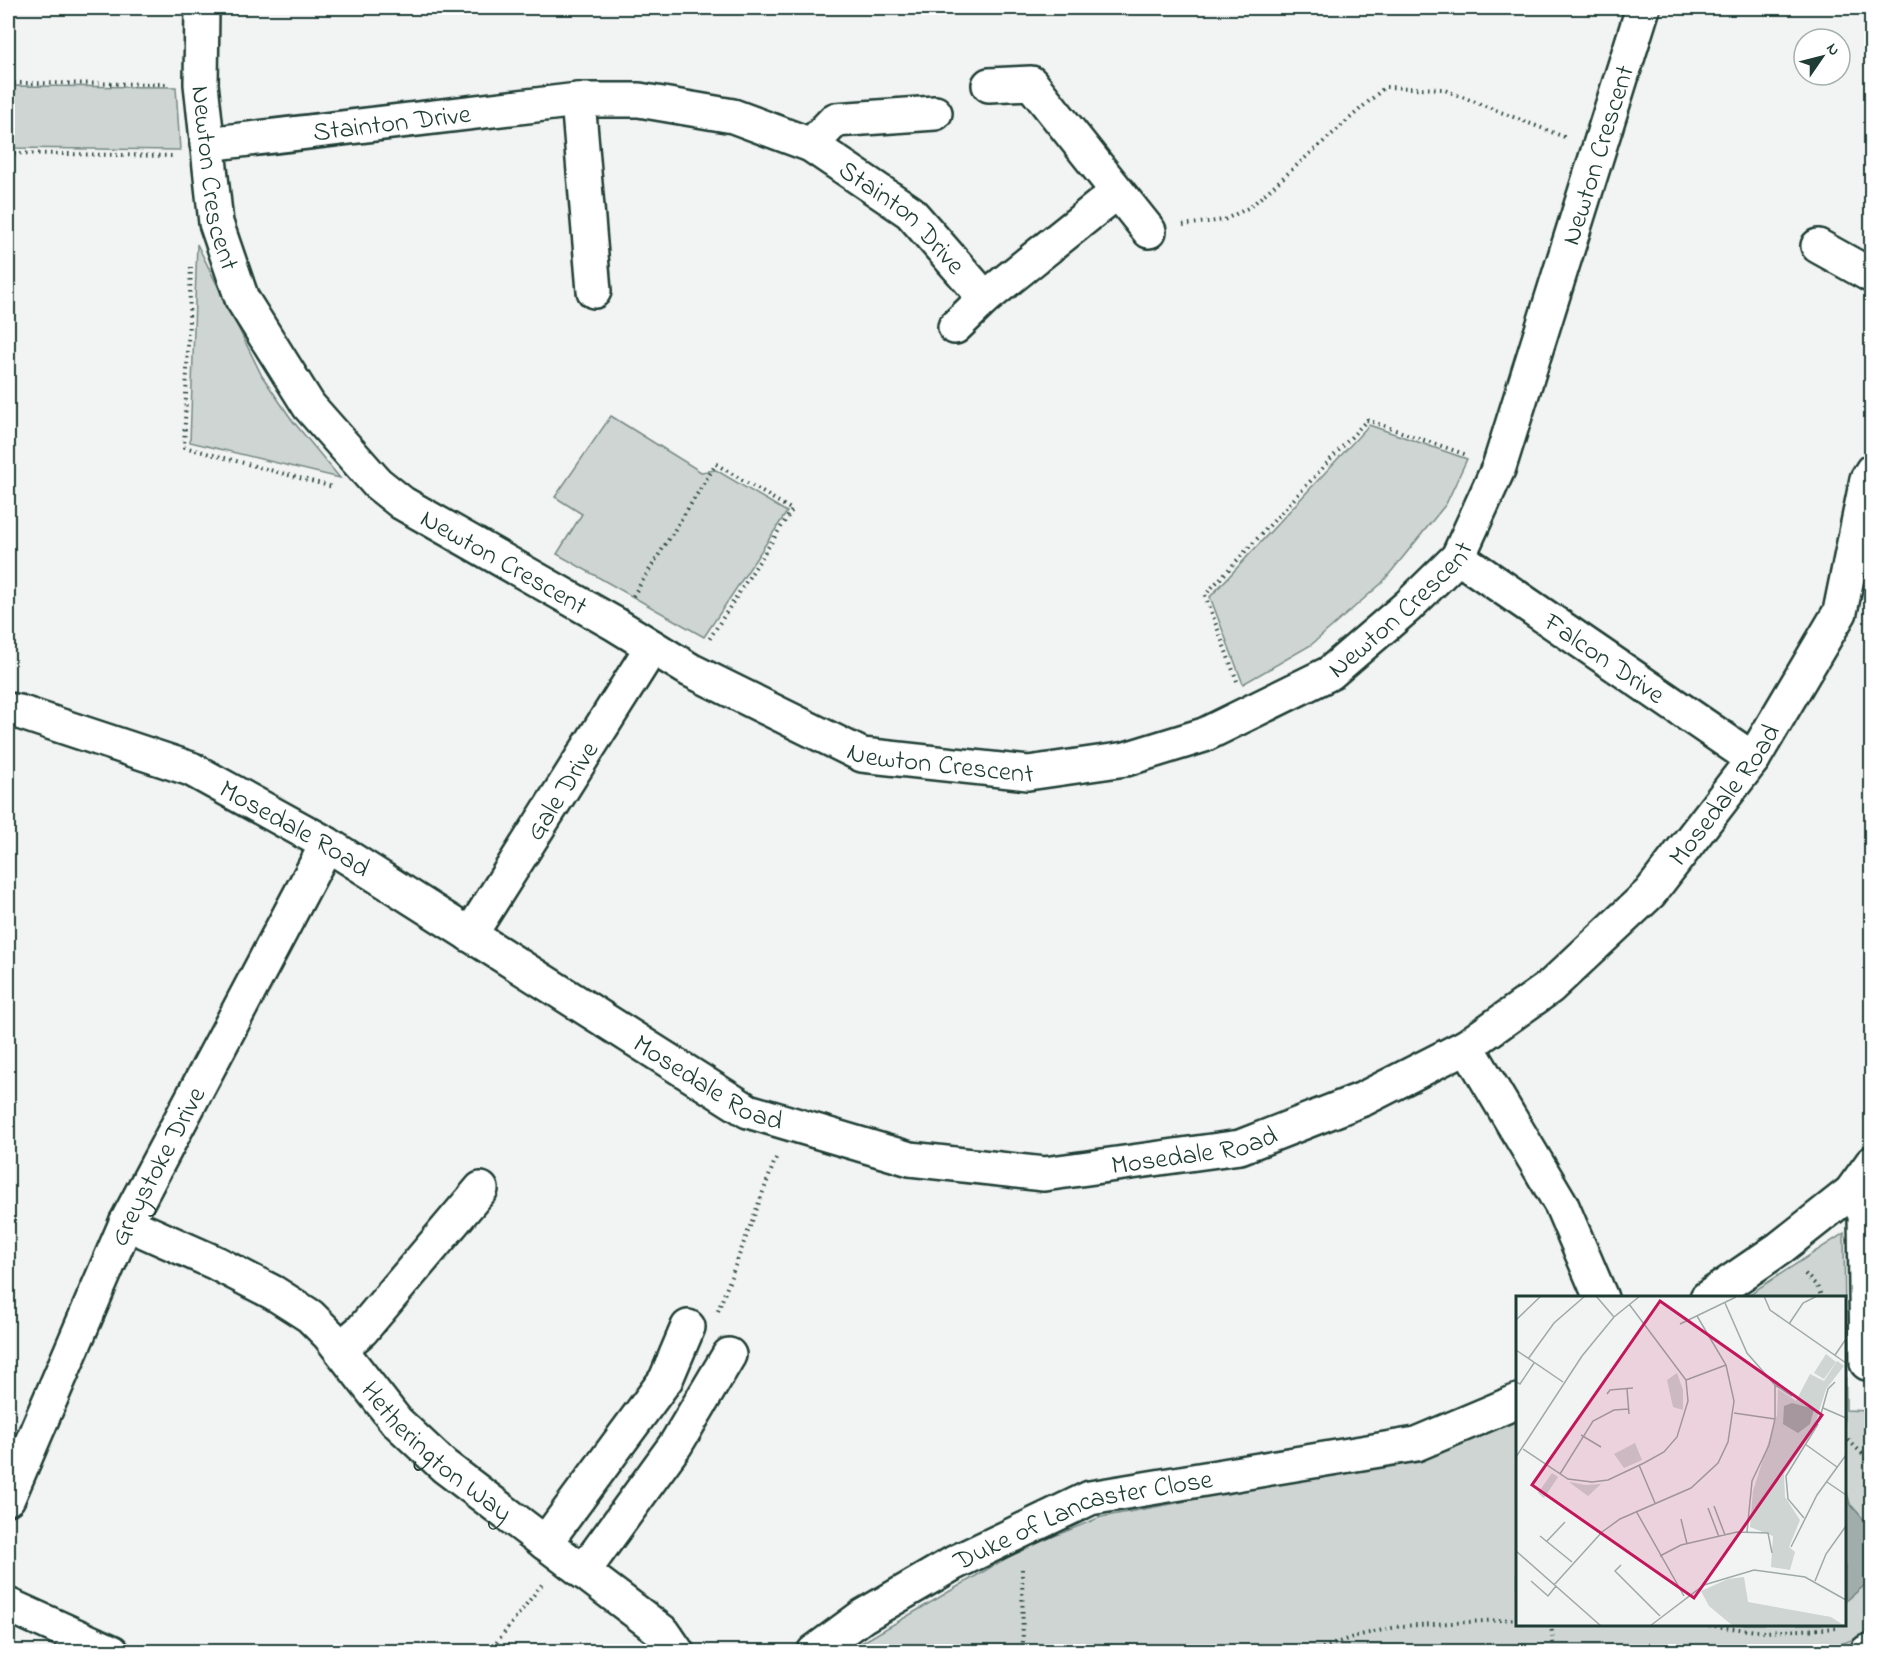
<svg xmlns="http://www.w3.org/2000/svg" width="1879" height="1659" viewBox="0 0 1879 1659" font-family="'Indie Flower',sans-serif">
	<rect width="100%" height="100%" fill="#f2f3f3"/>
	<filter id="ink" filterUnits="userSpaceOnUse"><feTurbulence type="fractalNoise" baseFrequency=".0167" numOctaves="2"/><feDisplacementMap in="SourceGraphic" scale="12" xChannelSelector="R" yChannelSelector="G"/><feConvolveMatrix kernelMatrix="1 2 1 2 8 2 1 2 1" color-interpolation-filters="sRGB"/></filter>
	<g filter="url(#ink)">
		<g fill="#ced5d3" stroke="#768984" stroke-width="1.5">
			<path d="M8,86L176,87L180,150L8,148Z"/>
			<path d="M197,244L262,376L292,420L340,478L190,442Z"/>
			<path d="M611,416L701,472L716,470L787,512L704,637L557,554L582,514L555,497Z"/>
			<path d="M1369,425L1467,459L1446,504L1382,583L1311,645L1243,684L1210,597Z"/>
			<path d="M1844,1233L1846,1410L1871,1411V1633L1819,1652H846L1020,1550L1101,1517L1182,1502L1325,1472L1517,1417L1518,1624H1844V1298L1745,1297Z"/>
		</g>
		<path fill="#a1adaa" stroke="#6d807b" stroke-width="1.5" d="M1845,1486L1850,1504L1867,1523L1871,1533V1580L1845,1602Z"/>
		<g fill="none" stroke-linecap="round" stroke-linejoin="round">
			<g stroke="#1f3d34" stroke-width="38">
				<g id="minor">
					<path id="s1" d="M202,8L201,84L216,223L242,299L309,406L377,483L402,503L615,624L690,670L862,755L1028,773L1126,759L1204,735L1330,673L1408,606L1458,557L1499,467L1643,8"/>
					<path d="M989,85L1031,83L1149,231"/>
					<path d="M578,100L594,291"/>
					<path id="s2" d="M207,144L578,100H639L733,116L811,145L910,212L985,298"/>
					<path d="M811,145L835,120L935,113"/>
					<path d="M1818,246L1872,276"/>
					<path d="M955,327L985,298L1117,192"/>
					<path id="s3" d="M1458,557L1753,759"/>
					<path id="s4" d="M8,710L19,712L191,769L327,844L748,1111L910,1159L1044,1174L1240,1147L1363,1099L1467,1046L1550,987L1650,893L1753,759L1840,612L1867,479L1872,471"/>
					<path id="s5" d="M470,935L652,647"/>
					<path d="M1467,1046L1561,1204L1601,1298"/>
					<path d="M1851,1192L1865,1213L1867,1363"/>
					<path id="s6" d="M126,1223L216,1263L274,1293L310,1316L329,1335L396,1421L444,1466L664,1633L677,1652"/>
					<path d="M1707,1298L1780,1248L1851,1192L1872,1163"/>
					<path d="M340,1349L362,1330L481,1189"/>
					<path id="s7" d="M8,1498L126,1223L327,844"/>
					<path d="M545,1543L666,1379L688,1327"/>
					<path d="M583,1572L676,1444L729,1355"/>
					<path d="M8,1605L112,1652"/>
					<path id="s8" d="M814,1652L863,1616L954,1563L1090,1498L1416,1444L1518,1401"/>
					<path d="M1867,1652L1872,1650"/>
				</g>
			</g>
			<g stroke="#1f3d34" stroke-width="4" stroke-dasharray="1.5 4.5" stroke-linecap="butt">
				<path d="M8,83L166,84"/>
				<path d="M8,153L174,156"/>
				<path d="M1183,225L1224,220L1250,207L1385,87L1442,89L1567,138"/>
				<path d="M191,267L184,447L333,487"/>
				<path d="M633,596L716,464L792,510L708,641"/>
				<path d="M1237,681L1205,595L1367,420L1467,455"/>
				<path d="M1805,1274L1817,1286L1822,1298"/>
				<path d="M718,1311L777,1155"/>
				<path d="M1844,1436L1872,1463"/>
				<path d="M1022,1569L1023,1652"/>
				<path d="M1551,1624L1554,1652"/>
				<path d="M1697,1624L1765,1632L1839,1628"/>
				<path d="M489,1652L543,1583"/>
				<path d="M1104,1652C1126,1646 1150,1648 1172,1652"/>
				<path d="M1311,1652L1356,1636L1401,1626L1518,1619"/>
			</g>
			<use href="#minor" stroke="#fff" stroke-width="33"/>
		</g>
	</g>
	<g text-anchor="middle" stroke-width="5" stroke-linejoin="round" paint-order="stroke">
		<g font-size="27" fill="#1f3d34" stroke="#fff">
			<text dy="9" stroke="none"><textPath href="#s2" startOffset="186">Stainton Drive</textPath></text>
			<text dy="9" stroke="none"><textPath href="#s1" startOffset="2169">Newton Crescent</textPath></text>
			<text dy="9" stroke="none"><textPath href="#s1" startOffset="171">Newton Crescent</textPath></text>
			<text dy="9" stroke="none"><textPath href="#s2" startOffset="730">Stainton Drive</textPath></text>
			<text dy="9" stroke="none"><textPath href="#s1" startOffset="675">Newton Crescent</textPath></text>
			<text dy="9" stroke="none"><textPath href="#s1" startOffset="1665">Newton Crescent</textPath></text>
			<text dy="9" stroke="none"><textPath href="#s3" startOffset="178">Falcon Drive</textPath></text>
			<text dy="9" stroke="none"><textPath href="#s1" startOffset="1161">Newton Crescent</textPath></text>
			<text dy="9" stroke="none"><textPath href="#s5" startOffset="171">Gale Drive</textPath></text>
			<text dy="9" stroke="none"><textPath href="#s4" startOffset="1959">Mosedale Road</textPath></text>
			<text dy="9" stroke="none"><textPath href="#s4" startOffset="312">Mosedale Road</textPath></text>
			<text dy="9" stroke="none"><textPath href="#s4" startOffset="798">Mosedale Road</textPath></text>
			<text dy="9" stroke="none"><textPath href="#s4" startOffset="1302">Mosedale Road</textPath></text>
			<text dy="9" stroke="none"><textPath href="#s7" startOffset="364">Greystoke Drive</textPath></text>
			<text dy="9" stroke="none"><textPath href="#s6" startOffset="393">Hetherington Way</textPath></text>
			<text dy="9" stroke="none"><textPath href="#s8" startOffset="304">Duke of Lancaster Close</textPath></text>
		</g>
	</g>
	<g transform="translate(1516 1296)">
		<rect width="330" height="330" fill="#f2f3f3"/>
		<path d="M310,58L320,66L308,83L298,77ZM321,65L328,70L310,93L297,135L268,178L269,201L284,224L273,251L279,256L274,274L255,271L257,240L234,231L237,195L261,119L262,93L280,105L294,78L308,85ZM161,77L167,94V114L157,111L151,84ZM119,147L126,164L108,172L98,158ZM36,177L42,181L28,202L22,197ZM53,186L70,189L85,188L72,200ZM228,281L232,306L315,321L329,330H217L193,310L185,295L212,283Z" fill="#ced5d3"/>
		<path d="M276,107L298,113L294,128L282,137L267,128L268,110Z" fill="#a1adaa"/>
		<path fill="none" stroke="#9eaaa7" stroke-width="1.5" d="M80,0L98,21M248,0L254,14L330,67M209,7L231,57L259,89V123L253,149L236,185L231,236M0,24L25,0M164,28L220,1M273,28L287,7L301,0M0,54L47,86M319,59L330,43M12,63L38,27L69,0M170,84L210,69M0,86L4,88L18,67M259,89L276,100M111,93L113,118M91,98L94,94L117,92M307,112L330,122M218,117L259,123M303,125L312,93L319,86M65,139L85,151M289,148L321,171M7,153L52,183L76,186L92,184L128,167L148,156L161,141L172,105L170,84L113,8M0,161L66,60L98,21L124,0M123,169L139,207M44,178L77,125L98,114L112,113M311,186L330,199M198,210L209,239M192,212L203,241M120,215L168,300M288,222L272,203L270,180L302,128M165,223L171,248M24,240L56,266M31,245L49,226M275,251L301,199L330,159M0,255L85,330M144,260L165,249L221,236L252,237L256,257M105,269L99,275L144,320M15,285L32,300L40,290M299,285L310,258L330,230M38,289L86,236L104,223L175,192L202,167L212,146L218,105L210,69L181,20M134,330L188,289L238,274L289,281L330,304"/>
		<path fill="#c2185b" fill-opacity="0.15" stroke="#c2185b" stroke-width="3" d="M144,5L306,119L178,302L16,189Z"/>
		<rect width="330" height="330" fill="none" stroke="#1f3d34" stroke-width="3"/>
	</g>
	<rect width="1879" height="1659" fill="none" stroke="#fff" stroke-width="30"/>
	<rect x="15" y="15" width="1849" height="1629" fill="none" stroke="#1f3d34" stroke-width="2" filter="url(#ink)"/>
	<g transform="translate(1822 57) rotate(55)"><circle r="28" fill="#ffffff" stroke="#a5b1ae" stroke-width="1.5"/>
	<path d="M0-4.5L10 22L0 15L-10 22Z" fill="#1f3d34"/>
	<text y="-9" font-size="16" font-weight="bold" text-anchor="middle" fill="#1f3d34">N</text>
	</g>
</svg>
